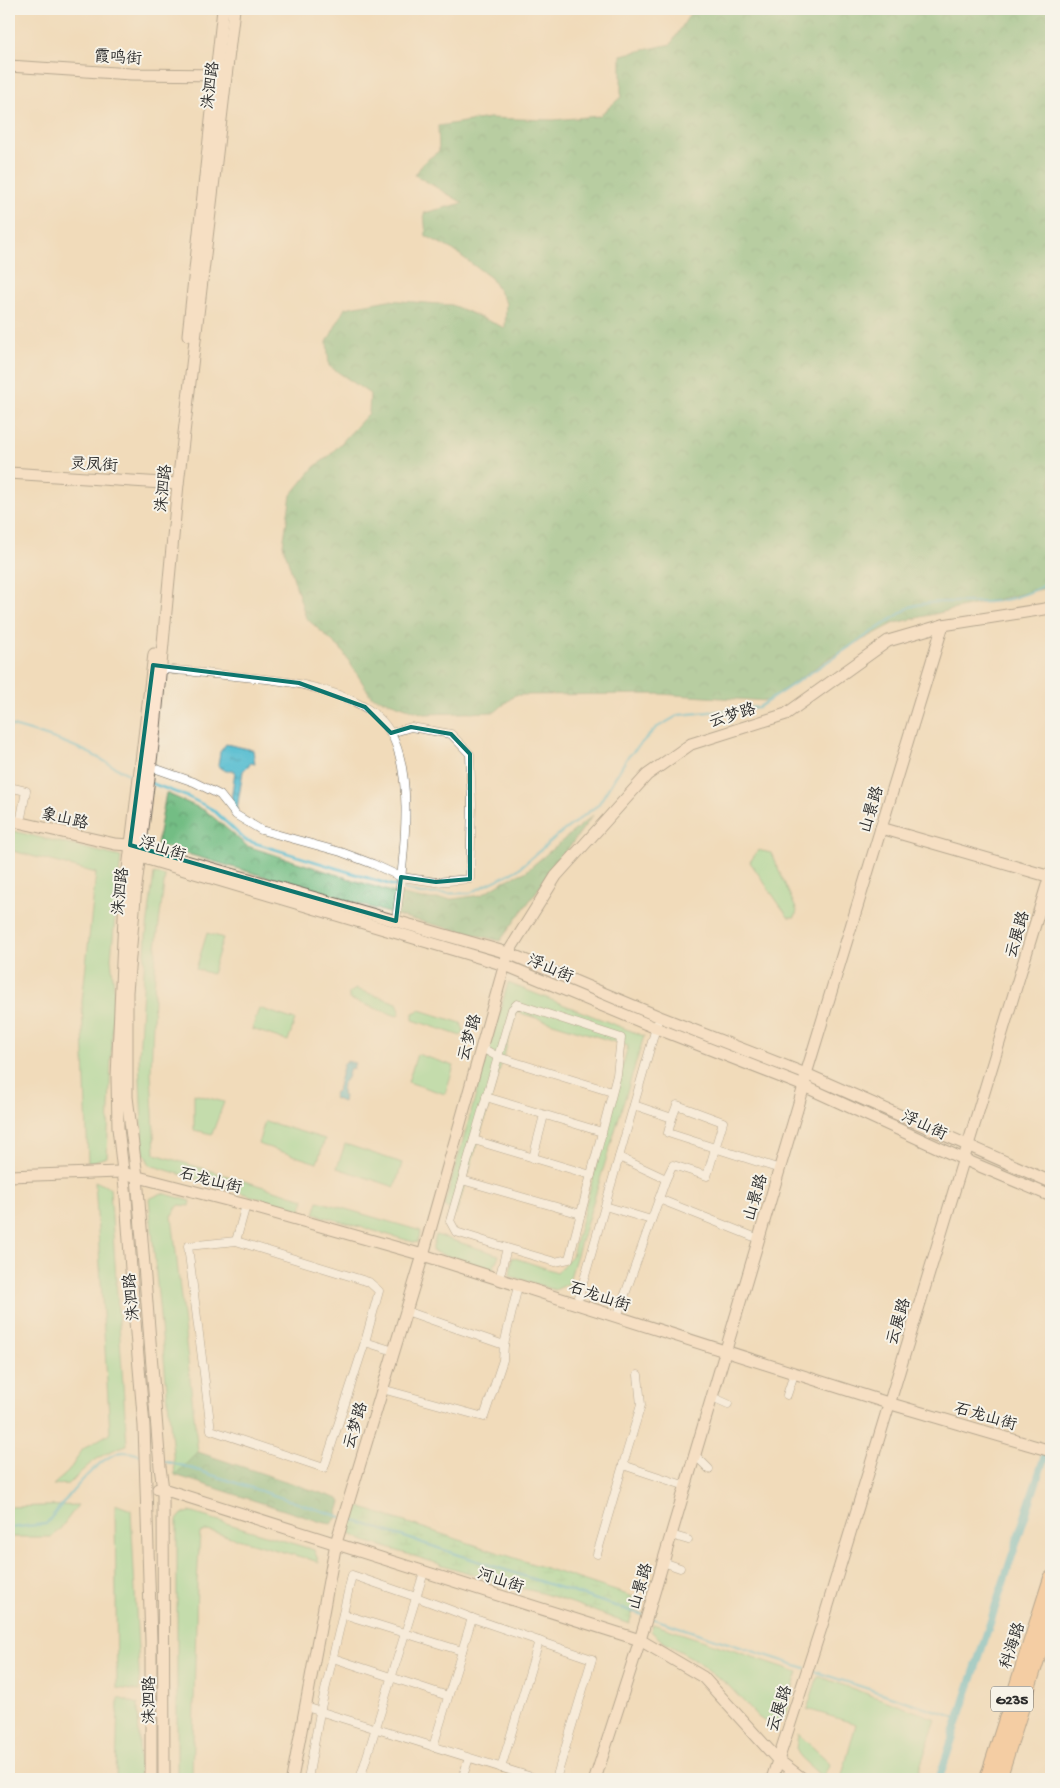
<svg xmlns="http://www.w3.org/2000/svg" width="1060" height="1788" viewBox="0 0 1060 1788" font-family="'Gochi Hand','LXGW WenKai TC',sans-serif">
	<defs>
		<pattern id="forest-crowns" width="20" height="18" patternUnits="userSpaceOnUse" patternTransform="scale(1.25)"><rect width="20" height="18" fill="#73bd84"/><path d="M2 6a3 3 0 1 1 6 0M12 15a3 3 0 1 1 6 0" fill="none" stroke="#5f9a6c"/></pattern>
		<pattern id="wetland-marsh" width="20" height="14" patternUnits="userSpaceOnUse" patternTransform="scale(1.25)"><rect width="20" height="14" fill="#8fde9c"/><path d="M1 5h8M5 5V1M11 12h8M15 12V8" fill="none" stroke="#7cbf87"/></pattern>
		<pattern id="water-ripples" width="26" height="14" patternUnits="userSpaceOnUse" patternTransform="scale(1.25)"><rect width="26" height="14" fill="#53bcd0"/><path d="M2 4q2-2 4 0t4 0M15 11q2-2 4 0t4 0" fill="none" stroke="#4599a9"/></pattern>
	</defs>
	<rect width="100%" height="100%" fill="#f7f3e8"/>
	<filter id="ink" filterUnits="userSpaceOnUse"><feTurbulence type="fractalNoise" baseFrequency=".02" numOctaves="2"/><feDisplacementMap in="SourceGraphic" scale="10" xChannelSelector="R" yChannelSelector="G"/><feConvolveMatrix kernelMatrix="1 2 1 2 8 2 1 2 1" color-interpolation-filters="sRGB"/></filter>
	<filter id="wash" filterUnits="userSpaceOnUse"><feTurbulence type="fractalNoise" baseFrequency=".0096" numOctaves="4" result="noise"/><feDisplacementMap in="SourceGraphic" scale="20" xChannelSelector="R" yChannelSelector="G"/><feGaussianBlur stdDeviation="1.12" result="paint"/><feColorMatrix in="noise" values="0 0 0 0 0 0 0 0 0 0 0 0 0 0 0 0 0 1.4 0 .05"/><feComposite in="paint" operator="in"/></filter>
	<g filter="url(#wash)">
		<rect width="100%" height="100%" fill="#f1dbba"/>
		<g fill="#8fde9c" stroke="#5d8464">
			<path d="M9,830L121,857L111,958L114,987L107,1157L88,1163L82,1002L96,873L9,850Z"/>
			<path d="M758,850L771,853L797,911L795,917H788L750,862Z"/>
			<path d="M154,873L165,876L156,947L151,1072L155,1154L304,1199L301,1211L150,1165L143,1151L139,1057L146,936Z"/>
			<path d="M207,933L223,938L212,974L196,969Z"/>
			<path d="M508,983L644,1036L568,1284L555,1290L510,1276L512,1257L557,1272L572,1256L628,1046L517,1012L456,1214L444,1206Z"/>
			<path d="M356,989L397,1003C399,1008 402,1012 397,1016L349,999V993Z"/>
			<path d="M259,1008L295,1020L288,1041L252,1029Z"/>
			<path d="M420,1010L461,1023C463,1028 466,1032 461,1036L413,1020V1013Z"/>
			<path d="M417,1054L454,1066L445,1094L408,1082Z"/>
			<path d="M194,1094L224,1102L212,1134L194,1130Z"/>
			<path d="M265,1121L325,1139L317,1163L258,1144Z"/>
			<path d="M345,1144L402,1163L395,1187L337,1168Z"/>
			<path d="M95,1181L110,1188L127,1445C101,1453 87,1465 69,1484L53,1485L68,1472L83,1449L110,1433Z"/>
			<path d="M162,1193L191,1201L190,1206L180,1205L175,1209L172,1216L198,1452L175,1475L149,1199Z"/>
			<path d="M318,1201L421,1231L417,1243L314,1214Z"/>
			<path d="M436,1235L499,1255L492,1271L432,1251Z"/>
			<path d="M115,1504L131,1510L140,1691L117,1688Z"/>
			<path d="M78,1505L60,1529L51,1537H9V1507Z"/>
			<path d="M190,1512L314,1550L319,1562L213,1532L205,1531L200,1533L197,1583L192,1779H177V1520L182,1514Z"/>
			<path d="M653,1624L798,1672L790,1695L787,1712L782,1720L771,1726L758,1717L728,1685L694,1659L662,1641L651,1631Z"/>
			<path d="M818,1676L936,1719L916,1779H841L856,1724L807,1709Z"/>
			<path d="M118,1698L138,1704L140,1779H116Z"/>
			<path d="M798,1734L828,1761L830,1765L822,1777L801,1758L796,1749Z"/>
		</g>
		<g fill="url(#forest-crowns)" stroke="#4f7458">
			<path d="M693,9H1051V587L895,623L832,656L767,701L660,694L515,695L495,712L424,714L371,696L341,649L306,618L283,545L291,495L314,467L329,456L369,413L370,394L329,366L327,342L345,308L388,300L452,305L505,328L506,303L491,278L453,250L426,236L424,213L463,203L415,175L424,162L439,151L438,126L489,118L553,120L599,116L621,97V55L671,44Z"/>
			<path d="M166,793L206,811L247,846L394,893L422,899H453L481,895L504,881L525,872L593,815L500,941L403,917L157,845Z"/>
			<path d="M198,1452L339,1499L341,1502L336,1519L331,1524L321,1522L175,1475Z"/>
		</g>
		<path fill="url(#wetland-marsh)" stroke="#5d8464" d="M353,1505L637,1598L629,1624C592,1611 552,1593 514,1587L365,1541L350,1534L347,1528Z"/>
		<g fill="url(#water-ripples)" stroke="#3f747e">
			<path d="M226,744L253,750L255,764L251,763L243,771L236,815L230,808L235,771H226L218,766L220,752Z"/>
			<path d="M347,1061L355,1063L353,1069L350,1068L347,1078L343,1083L342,1095L344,1096L343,1102L333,1098L335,1092L338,1091L337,1090L344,1063H346Z"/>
		</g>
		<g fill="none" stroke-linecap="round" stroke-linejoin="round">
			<g stroke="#53bcd0" stroke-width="2.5">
				<path d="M9,725C35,732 62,740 87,752C104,760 119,771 136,777"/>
				<path d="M151,783L188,797L212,809L245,840L420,894L470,893L517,870L558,835L598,805L627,758L656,728L679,715L759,707L910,607C934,599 962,603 988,602C1010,601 1033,592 1051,582"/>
				<path d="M163,1461L184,1466L341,1517"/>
				<path d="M346,1518L643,1615"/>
				<path d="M9,1528L46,1524C61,1506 100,1451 125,1452C130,1452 136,1454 140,1455"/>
				<path d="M651,1618L805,1668"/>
				<path d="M810,1670L958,1718"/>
			</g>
			<path stroke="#53bcd0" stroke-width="8" d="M939,1779L1051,1437"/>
		</g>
	</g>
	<g filter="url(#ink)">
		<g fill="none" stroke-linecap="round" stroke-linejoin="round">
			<g stroke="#70695d" stroke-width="9">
				<g id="street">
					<path d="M157,667C169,671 183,670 195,672C221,675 248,677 274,680C307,684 359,696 382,721C420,762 402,870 396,921"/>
					<path d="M151,767L194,782L220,795L236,815L261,830L341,852L373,864L401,877L436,882L470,879L472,804L470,754L451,734L411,727L391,733"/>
					<path d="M9,787L26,791L20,823"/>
					<path d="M482,1048L498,1057L612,1092"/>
					<path d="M486,1097L602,1132"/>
					<path d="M634,1105L672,1118L668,1133L780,1169"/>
					<path d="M474,1140L591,1175"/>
					<path d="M619,1157L666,1179"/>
					<path d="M533,1158L544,1115"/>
					<path d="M462,1180L581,1214"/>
					<path d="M659,1199L759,1239"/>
					<path d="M605,1206L651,1220"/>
					<path d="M236,1241L369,1282L379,1291L365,1342L324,1468L211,1430L188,1246Z"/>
					<path d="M236,1241L246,1205"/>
					<path d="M499,1279L507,1248L456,1232L450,1221L512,1009L517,1004L621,1038L617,1075L569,1259L555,1262L507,1248"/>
					<path d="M577,1304L657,1024"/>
					<path d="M406,1311L504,1345L518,1286"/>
					<path d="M617,1317L666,1179L673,1165L707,1176L723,1122L677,1105L672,1118"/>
					<path d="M365,1342L394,1351"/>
					<path d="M638,1375L641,1405L623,1465L686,1486"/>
					<path d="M382,1389L484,1417L503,1360L504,1345"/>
					<path d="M787,1395L794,1374"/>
					<path d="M712,1397L728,1404"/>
					<path d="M695,1455L709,1469"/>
					<path d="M671,1535L688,1540"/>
					<path d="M597,1554L623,1465"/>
					<path d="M663,1562L680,1568"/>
					<path d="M343,1614L462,1651"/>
					<path d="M472,1618L539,1641L501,1768"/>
					<path d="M539,1641L592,1659L556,1779"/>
					<path d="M333,1658L448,1696"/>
					<path d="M306,1707L538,1779"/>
					<path d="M308,1779L320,1712L352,1575L416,1597L472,1618L433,1747"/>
					<path d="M360,1779L424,1572"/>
					<path d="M462,1779L469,1758"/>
				</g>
			</g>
			<g stroke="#70695d" stroke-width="13">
				<g id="secondary">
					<path d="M9,66L131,74L224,75"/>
					<path d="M188,335L223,9"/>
					<path d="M9,473L178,484"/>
					<path d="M9,820L115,844L130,845L508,953L660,1017L806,1074L1051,1182"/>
					<path d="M881,828L1051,877"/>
					<path d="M134,855L505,965L656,1028L804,1086L963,1159L1051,1196"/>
					<path d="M9,1176L119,1172L246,1205L423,1255L888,1403L1051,1451"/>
					<path d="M158,1489H163L640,1640L703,1677L778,1760L803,1779"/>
					<path d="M151,1779V1641L144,1426L133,1298L126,1197L118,1128L117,1077L125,894L154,654"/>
					<path d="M164,1779L163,1489L160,1467L137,1177L127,1097V992L136,886L155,728L178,484L234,9"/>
					<path d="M292,1779L336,1543L423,1255L508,953L556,876L647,775L691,744L786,714L888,641L943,625L1051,608"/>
					<path d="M595,1779L640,1640L804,1086L806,1074L943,625"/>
					<path d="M772,1779L822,1625L1051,872"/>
				</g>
			</g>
			<g stroke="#70695d" stroke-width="16">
				<g id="highway">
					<path d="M987,1779L1051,1578"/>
					<path d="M999,1779L1051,1616"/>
				</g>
			</g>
			<use href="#street" stroke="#fff" stroke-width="8"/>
			<use href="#secondary" stroke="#fce5cf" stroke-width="11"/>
			<use href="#highway" stroke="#f8bd88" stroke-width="14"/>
		</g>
	</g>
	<path d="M0 0H1060V1788H0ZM153,665L299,683L365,707L391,733L411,727L451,734L470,754V879L436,882L401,877L396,921L130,845Z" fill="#f1dbba" fill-opacity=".55" fill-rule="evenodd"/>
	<path fill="none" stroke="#0f766e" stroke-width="4" stroke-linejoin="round" d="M153,665L299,683L365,707L391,733L411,727L451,734L470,754V879L436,882L401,877L396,921L130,845Z"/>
	<g text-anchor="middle" stroke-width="4" stroke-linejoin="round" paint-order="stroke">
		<rect fill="#f7f3e8" stroke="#686764" stroke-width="1" x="991" y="1686.5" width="42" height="25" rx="4"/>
		<g font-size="15" font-weight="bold" fill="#2b2b2b">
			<text x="1012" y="1704">G235</text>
		</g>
		<g font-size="16" fill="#2b2b2b" stroke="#f7f3e8">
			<text transform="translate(118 56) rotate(3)" y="6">霞鸣街</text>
			<text transform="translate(209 85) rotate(-83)" y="6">洙泗路</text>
			<text transform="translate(94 463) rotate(3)" y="6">灵凤街</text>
			<text transform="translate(162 488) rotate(-84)" y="6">洙泗路</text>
			<text transform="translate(732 714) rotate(-18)" y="6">云梦路</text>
			<text transform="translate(870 809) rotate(-73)" y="6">山景路</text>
			<text transform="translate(65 817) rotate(13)" y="6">象山路</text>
			<text transform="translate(163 847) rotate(18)" y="6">浮山街</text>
			<text transform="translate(119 891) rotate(-84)" y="6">洙泗路</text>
			<text transform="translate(1016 934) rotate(-73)" y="6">云展路</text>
			<text transform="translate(551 967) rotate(23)" y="6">浮山街</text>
			<text transform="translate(468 1037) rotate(-74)" y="6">云梦路</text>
			<text transform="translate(925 1124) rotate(25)" y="6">浮山街</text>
			<text transform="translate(211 1179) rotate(14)" y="6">石龙山街</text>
			<text transform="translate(754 1197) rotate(-73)" y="6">山景路</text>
			<text transform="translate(600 1295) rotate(18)" y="6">石龙山街</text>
			<text transform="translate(130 1297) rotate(-95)" y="6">洙泗路</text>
			<text transform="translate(897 1321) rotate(-73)" y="6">云展路</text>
			<text transform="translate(986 1415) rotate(16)" y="6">石龙山街</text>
			<text transform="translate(354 1425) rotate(-73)" y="6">云梦路</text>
			<text transform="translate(501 1579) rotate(18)" y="6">河山街</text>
			<text transform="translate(639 1586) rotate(-73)" y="6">山景路</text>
			<text transform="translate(1011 1645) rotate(-72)" y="6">科海路</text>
			<text transform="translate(148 1700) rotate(-90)" y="6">洙泗路</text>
			<text transform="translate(778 1708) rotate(-72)" y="6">云展路</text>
		</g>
	</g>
	<rect width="1060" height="1788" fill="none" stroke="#f7f3e8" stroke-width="30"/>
</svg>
